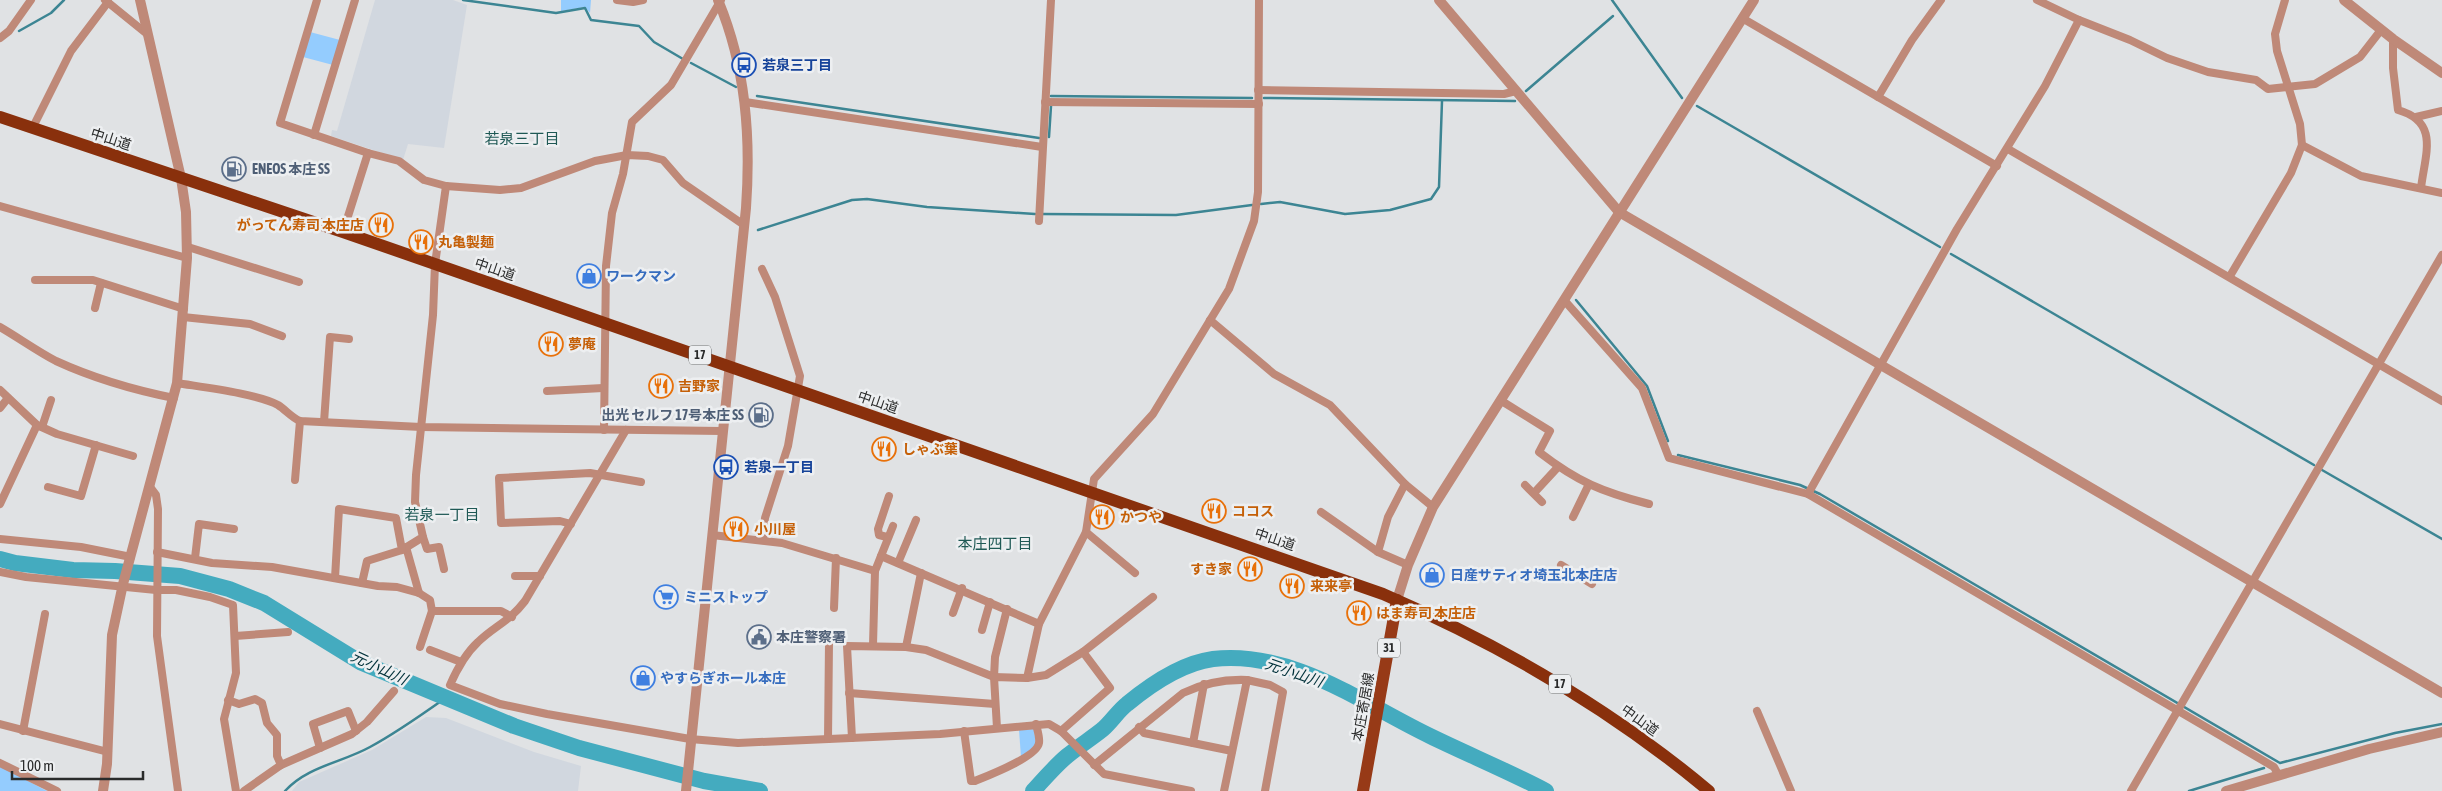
<svg xmlns="http://www.w3.org/2000/svg" width="2442" height="791" viewBox="0 0 2442 791" font-family="'Asap Condensed','Noto Sans JP',sans-serif">
	<rect width="100%" height="100%" fill="#e0e2e4"/>
	<g fill="#d1d7df">
		<path d="M375,0H453L467,5L444,148L408,144L403,160L331,136L332,130L337,131Z"/>
		<path d="M426,717L446,718L534,752L581,766L578,791H292L299,782L372,750Z"/>
	</g>
	<g fill="#94ccfe">
		<path d="M561,0H591L590,13L585,7L561,11Z"/>
		<path d="M310,32L340,40L333,65L303,57Z"/>
		<path d="M1034,729L1036,745L1021,757L1019,730Z"/>
		<path d="M0,766L45,790L48,791H0Z"/>
	</g>
	<g fill="none" stroke-linecap="round" stroke-linejoin="round">
		<g stroke="#3c8593" stroke-width="2.5">
			<path d="M463,0L556,13L585,8L591,20L639,26L654,42L683,59"/>
			<path d="M1612,0L1682,98"/>
			<path d="M19,31L51,13L64,0"/>
			<path d="M691,63L736,87"/>
			<path d="M1526,91L1613,16"/>
			<path d="M757,96L1039,138"/>
			<path d="M1051,96L1252,98"/>
			<path d="M1264,98L1515,101"/>
			<path d="M1697,106L1940,247"/>
			<path d="M1049,137L1051,106"/>
			<path d="M1261,204L1280,202L1345,214L1390,210L1431,199L1439,187L1442,101"/>
			<path d="M1042,214L1176,215L1252,205"/>
			<path d="M758,230L852,200L867,199L927,207L1035,214"/>
			<path d="M1951,254L2314,465"/>
			<path d="M1576,300L1647,386L1668,441"/>
			<path d="M1678,455L1800,485L1820,494L2280,763L2395,733L2442,724"/>
			<path d="M2322,470L2442,539"/>
			<path d="M285,791C308,766 341,763 370,747C396,733 420,716 444,699"/>
			<path d="M2189,791L2264,768"/>
		</g>
		<g stroke="#44abbf" stroke-width="16">
			<path d="M0,559L15,563L73,570L115,571L180,576L229,589L264,603L360,662L514,726L579,748L704,781L760,791"/>
			<path d="M1033,791C1044,779 1055,766 1067,756C1079,746 1092,738 1103,729C1112,721 1118,711 1127,704C1150,685 1183,663 1213,659C1293,650 1363,704 1430,736C1469,755 1508,771 1546,791"/>
		</g>
		<g stroke="#bf8978" stroke-width="8">
			<path d="M105,0L147,34"/>
			<path d="M317,0L280,123L368,153L399,161L424,180L446,186L500,190L521,188L595,161L627,155L648,156L663,160L683,183L744,225"/>
			<path d="M617,0L633,2L643,0"/>
			<path d="M2037,0L2079,20L2130,40L2167,58L2208,72L2256,80L2268,89L2315,84L2360,57L2381,30"/>
			<path d="M2285,0L2275,34L2277,51L2300,124L2302,145L2361,176L2442,193"/>
			<path d="M1742,18L1997,166"/>
			<path d="M0,38L9,31L31,0"/>
			<path d="M2393,39V68L2398,110C2440,122 2425,154 2421,188"/>
			<path d="M1258,90L1504,94L1516,91"/>
			<path d="M1878,97L1912,40L1941,0"/>
			<path d="M745,102L1042,147"/>
			<path d="M1045,102L1259,104"/>
			<path d="M2416,117L2442,111"/>
			<path d="M32,129L71,51L108,2"/>
			<path d="M314,135L355,0"/>
			<path d="M2008,149L2442,401"/>
			<path d="M0,206L187,258"/>
			<path d="M1039,221L1051,0"/>
			<path d="M343,232L368,153"/>
			<path d="M188,247L299,282"/>
			<path d="M762,269L775,297L800,376L788,446L765,518L763,540"/>
			<path d="M2230,276L2291,173L2302,145"/>
			<path d="M35,280H93L184,309"/>
			<path d="M1564,300L1642,388L1669,458L1808,494L2274,767L2279,776"/>
			<path d="M95,308L101,283"/>
			<path d="M183,317L250,324L282,336"/>
			<path d="M1210,320L1274,374L1330,405L1405,484L1433,507"/>
			<path d="M0,327C19,338 37,351 56,361C93,378 134,390 174,398"/>
			<path d="M177,383C201,387 259,394 278,405C286,410 291,417 300,421L421,427L722,431"/>
			<path d="M0,390L37,425L57,434L133,456"/>
			<path d="M547,391L603,388"/>
			<path d="M1500,400L1550,431L1539,452C1578,482 1602,492 1649,504"/>
			<path d="M0,408L8,398"/>
			<path d="M324,422L330,337L349,339"/>
			<path d="M42,427L51,400"/>
			<path d="M604,430L606,266L612,213L623,174L632,122L671,85L721,0"/>
			<path d="M626,430L525,601C509,622 494,626 478,642C465,654 457,669 450,685L500,704L547,714L690,739L738,743L940,734L1049,724L1061,731L1104,774L1191,791"/>
			<path d="M295,480L300,421"/>
			<path d="M1525,485L1542,502"/>
			<path d="M48,487L81,496L96,445"/>
			<path d="M150,487L156,495L158,509L157,636L178,791"/>
			<path d="M1534,493L1558,467"/>
			<path d="M1808,494L1957,229L2045,86L2079,20"/>
			<path d="M0,504L37,425"/>
			<path d="M1321,512L1378,552L1408,565"/>
			<path d="M1573,517L1589,484"/>
			<path d="M571,524L560,521L501,523L499,478L590,473L641,482"/>
			<path d="M1086,532L1135,573"/>
			<path d="M712,535L782,543L875,571L881,556L1039,624"/>
			<path d="M423,537L427,549L439,547L444,569"/>
			<path d="M887,537L879,535L878,529L889,496"/>
			<path d="M0,539L81,547L131,557"/>
			<path d="M406,547L419,593"/>
			<path d="M402,550L423,537L415,502L416,475L433,315L435,264L446,186"/>
			<path d="M157,552L212,563L272,567L378,586L397,587L419,593L430,600L432,611H501L512,617"/>
			<path d="M1378,552L1388,517L1405,484"/>
			<path d="M881,556L893,526"/>
			<path d="M195,558L199,524L234,529"/>
			<path d="M898,563L916,520"/>
			<path d="M1561,565L1592,584"/>
			<path d="M0,572L26,577L156,590H176L210,597L233,605L236,673L224,719L236,791"/>
			<path d="M515,576H540"/>
			<path d="M335,578L339,509L396,518L402,550L367,561L362,583"/>
			<path d="M834,608L836,558"/>
			<path d="M953,613L962,588"/>
			<path d="M982,630L990,602"/>
			<path d="M235,636L288,632"/>
			<path d="M873,645L875,571"/>
			<path d="M420,647L432,611"/>
			<path d="M906,647L926,650L994,677L995,657L1007,609"/>
			<path d="M430,650L461,662"/>
			<path d="M1083,652L1153,597"/>
			<path d="M1027,678L1046,675L1083,652L1110,688L1061,731"/>
			<path d="M1247,680L1270,685L1283,692L1265,791"/>
			<path d="M849,693L995,704"/>
			<path d="M228,700L239,704L255,699L262,703L267,723L277,735V756L281,765"/>
			<path d="M1757,711L1791,791"/>
			<path d="M0,724L108,752"/>
			<path d="M1139,727L1144,733L1232,751"/>
			<path d="M997,728L994,677L1027,678L1039,624L1086,532L1094,479L1153,414L1229,289L1254,221L1258,192L1259,0"/>
			<path d="M23,731L45,614"/>
			<path d="M964,731L971,781H975C987,776 1037,757 1039,743C1040,737 1037,729 1036,724"/>
			<path d="M852,738L847,646L906,647L921,573"/>
			<path d="M828,739L829,643"/>
			<path d="M1193,743L1204,684"/>
			<path d="M320,748L313,724L348,711L356,731"/>
			<path d="M0,763L57,791"/>
			<path d="M1094,765L1183,693C1204,683 1223,679 1247,680L1224,791"/>
			<path d="M244,791L281,765L352,734L367,722L394,691"/>
			<path d="M2131,791L2442,255"/>
		</g>
		<g stroke="#bf8978" stroke-width="10">
			<path d="M1439,0L1619,212L2442,693"/>
			<path d="M2344,0L2393,39L2442,73"/>
			<path d="M1397,600L1408,565L1433,507L1754,0"/>
			<path d="M103,791L107,764L112,635L123,584L177,383L187,258L186,212L181,178L140,0"/>
			<path d="M686,791L746,208C751,137 746,67 718,0"/>
			<path d="M2226,791L2369,749L2442,732"/>
		</g>
		<path stroke="#973a17" stroke-width="12" d="M1363,791L1397,600"/>
		<path stroke="#89300c" stroke-width="12" d="M0,117L343,232L1383,594C1501,645 1611,709 1709,791"/>
	</g>
	<defs>
		<g id="bus-ring" transform="scale(1.25)"><circle r="9.5" fill="#edeff1" stroke="#1a4fb4" stroke-width="1.5"/><path d="M-5-6H5V4H4V6H2V4H-2V6H-4V4H-5ZM-3.5-4V0h7V-4ZM-3.5 1.2v1.5H-2V1.2ZM2 1.2v1.5H3.5V1.2Z" fill="#1a4fb4"/></g>
		<g id="fuel-ring" transform="scale(1.25)"><circle r="9.5" fill="#edeff1" stroke="#5c6f8a" stroke-width="1.5"/><path d="M-5.5-6h7V0h2V4h1.3V-2.5L3-4.5l.8-.8L6-3V5H2.5V1h-1V6h-7ZM-4.2-4.7v3.2H.2V-4.7Z" fill="#5c6f8a"/></g>
		<g id="restaurant-ring" transform="scale(1.25)"><circle r="9.5" fill="#edeff1" stroke="#e8710a" stroke-width="1.5"/><path d="M-5-6h1v4h1v-4h1v4h1v-4h1v5L-1.5 .5V6h-2V.5L-5-1ZM5-6V6H3V1.5H1.5Q1.5-4 5-6Z" fill="#e8710a"/></g>
		<g id="shop-ring" transform="scale(1.25)"><circle r="9.5" fill="#edeff1" stroke="#3f7fe0" stroke-width="1.5"/><path d="M-5-2.5h2.3a2.7 3.5 0 0 1 5.4 0H5L5.5 6h-11ZM-1.5-2.5h3a1.5 2.3 0 0 0-3 0Z" fill="#3f7fe0"/></g>
		<g id="supermarket-ring" transform="scale(1.25)"><circle r="9.5" fill="#edeff1" stroke="#3f7fe0" stroke-width="1.5"/><path d="M-6-5.5h2.5l.6 2H6L4.5 2H-2.5L-4.4-4H-6ZM-1.5 3.2a1.3 1.3 0 1 0 .1 0ZM3 3.2a1.3 1.3 0 1 0 .1 0Z" fill="#3f7fe0"/></g>
		<g id="civic-ring" transform="scale(1.25)"><circle r="9.5" fill="#edeff1" stroke="#5c6f8a" stroke-width="1.5"/><path d="M-.6-6.5H3V-4.5H.6V-3L4-1V1h2V6H-6V1h2V-1L-.6-3ZM-1.2 2.5V6h2.4V2.5Z" fill="#5c6f8a"/></g>
	</defs>
	<g fill-rule="evenodd">
		<use href="#bus-ring" x="744" y="65"/>
		<use href="#fuel-ring" x="234" y="169"/>
		<use href="#restaurant-ring" x="381" y="225"/>
		<use href="#restaurant-ring" x="421" y="242"/>
		<use href="#shop-ring" x="589" y="276"/>
		<use href="#restaurant-ring" x="551" y="344"/>
		<use href="#restaurant-ring" x="661" y="386"/>
		<use href="#fuel-ring" x="761" y="415"/>
		<use href="#restaurant-ring" x="884" y="449"/>
		<use href="#bus-ring" x="726" y="467"/>
		<use href="#restaurant-ring" x="1214" y="511"/>
		<use href="#restaurant-ring" x="1102" y="517"/>
		<use href="#restaurant-ring" x="736" y="529"/>
		<use href="#restaurant-ring" x="1250" y="569"/>
		<use href="#shop-ring" x="1432" y="575"/>
		<use href="#restaurant-ring" x="1292" y="586"/>
		<use href="#supermarket-ring" x="666" y="597"/>
		<use href="#restaurant-ring" x="1359" y="613"/>
		<use href="#civic-ring" x="759" y="637"/>
		<use href="#shop-ring" x="643" y="678"/>
	</g>
	<g text-anchor="middle" stroke-width="5" stroke-linejoin="round" paint-order="stroke">
		<g fill="#edeff1" stroke="#646666" stroke-width="1">
			<rect x="689" y="345.5" width="22" height="19" rx="4"/>
			<rect x="1378" y="638.5" width="22" height="19" rx="4"/>
			<rect x="1549" y="674.5" width="22" height="19" rx="4"/>
		</g>
		<g font-size="12" font-weight="bold" fill="#2a2b2b">
			<text x="700" y="359">17</text>
			<text x="1389" y="652">31</text>
			<text x="1560" y="688">17</text>
		</g>
		<g font-size="14" font-weight="bold" fill="#164399" stroke="#edeff1" text-anchor="start">
			<text x="762" y="70">若泉三丁目</text>
			<text x="744" y="472">若泉一丁目</text>
		</g>
		<g font-size="14" fill="#2a2b2b" stroke="#edeff1">
			<text transform="translate(111 139) rotate(18)" y="5">中山道</text>
			<text transform="translate(495 269) rotate(19)" y="5">中山道</text>
			<text transform="translate(878 402) rotate(19)" y="5">中山道</text>
			<text transform="translate(1275 539) rotate(19)" y="5">中山道</text>
			<text transform="translate(1363 707) rotate(-80)" y="5">本庄寄居線</text>
			<text transform="translate(1640 720) rotate(36)" y="5">中山道</text>
		</g>
		<g font-size="14" font-weight="bold" fill="#4e5e75" stroke="#edeff1" text-anchor="start">
			<text x="252" y="174">ENEOS 本庄 SS</text>
			<text x="744" y="420" text-anchor="end">出光 セルフ 17号本庄 SS</text>
			<text x="776" y="642">本庄警察署</text>
		</g>
		<g font-size="14" font-weight="bold" fill="#c56008" stroke="#edeff1" text-anchor="start">
			<text x="364" y="230" text-anchor="end">がってん寿司 本庄店</text>
			<text x="438" y="247">丸亀製麺</text>
			<text x="568" y="349">夢庵</text>
			<text x="678" y="391">吉野家</text>
			<text x="902" y="454">しゃぶ葉</text>
			<text x="1232" y="516">ココス</text>
			<text x="1120" y="522">かつや</text>
			<text x="754" y="534">小川屋</text>
			<text x="1232" y="574" text-anchor="end">すき家</text>
			<text x="1310" y="591">来来亭</text>
			<text x="1376" y="618">はま寿司 本庄店</text>
		</g>
		<g font-size="14" font-weight="bold" fill="#366cbe" stroke="#edeff1" text-anchor="start">
			<text x="606" y="281">ワークマン</text>
			<text x="1450" y="580">日産サティオ埼玉北本庄店</text>
			<text x="684" y="602">ミニストップ</text>
			<text x="660" y="683">やすらぎホール本庄</text>
		</g>
		<g font-size="15" fill="#1f5955" stroke="#edeff1">
			<text x="522" y="144">若泉三丁目</text>
			<text x="442" y="520">若泉一丁目</text>
			<text x="995" y="549">本庄四丁目</text>
		</g>
		<g font-size="15" font-style="italic" fill="#00313a" stroke="#edeff1">
			<text transform="translate(379 668) rotate(25)" y="5">元小山川</text>
			<text transform="translate(1294 673) rotate(19)" y="5">元小山川</text>
		</g>
	</g>
	<path d="M12 771v8h131v-8" fill="none" stroke="#2a2b2b" stroke-width="2.5"/>
	<text x="20" y="771" font-size="15" fill="#2a2b2b" stroke="#edeff1" stroke-width="4" paint-order="stroke">100 m</text>
</svg>
